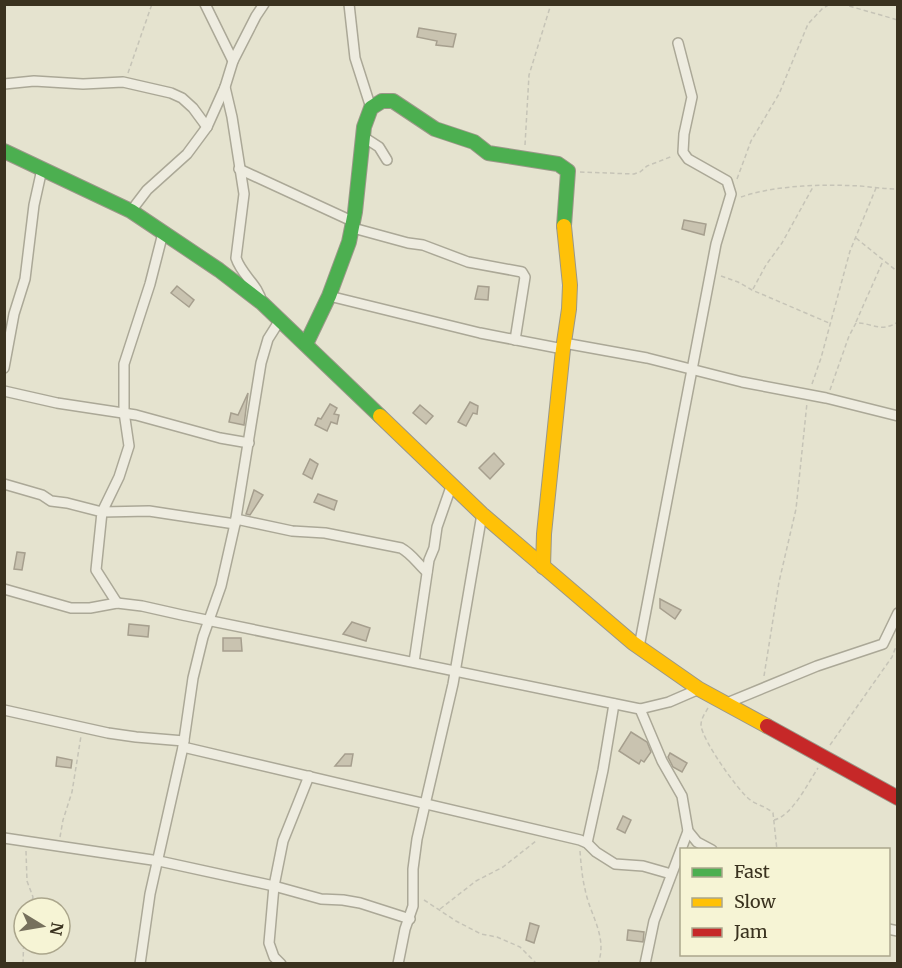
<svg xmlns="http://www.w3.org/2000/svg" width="902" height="968" viewBox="0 0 902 968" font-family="Merriweather,serif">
	<rect width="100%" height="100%" fill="#e5e3cf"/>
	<g fill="#c9c3b0" stroke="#a69f8e" stroke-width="1.5">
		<path d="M419,28L456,34L453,47L436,45L437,41L417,37Z"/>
		<path d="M684,220L706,224L704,235L682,229Z"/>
		<path d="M177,286L194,300L189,307L171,293Z"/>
		<path d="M478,286L489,287L488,300L475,299Z"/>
		<path d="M248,393L244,425L229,422L231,413L238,415Z"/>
		<path d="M470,402L478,406L477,414L473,413L466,426L458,422Z"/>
		<path d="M330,404L337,408L334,414L339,415L337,424L331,422L327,431L315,425L318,418L321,419Z"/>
		<path d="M420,405L433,416L426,424L413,413Z"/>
		<path d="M494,453L504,464L490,479L479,468Z"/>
		<path d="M310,459L318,464L312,479L303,474Z"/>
		<path d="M254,490L263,495L250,515L246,514Z"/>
		<path d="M318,494L337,501L334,510L314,502Z"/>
		<path d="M17,552L25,553L22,570L14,569Z"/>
		<path d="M660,599L681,610L675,619L660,608Z"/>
		<path d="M352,622L370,628L366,641L343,634Z"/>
		<path d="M129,624L149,626L148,637L128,635Z"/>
		<path d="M223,638H241L242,651H223Z"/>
		<path d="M631,732L647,742L651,752L644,762L641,760L639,764L619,751Z"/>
		<path d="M670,753L687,763L682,772L673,767L668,757Z"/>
		<path d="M345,754H353L351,766H335Z"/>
		<path d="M57,757L72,760L71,768L56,766Z"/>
		<path d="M623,816L631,820L625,833L617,829Z"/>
		<path d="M530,923L539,926L534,943L526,940Z"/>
		<path d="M628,930L644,932L643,942L627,940Z"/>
	</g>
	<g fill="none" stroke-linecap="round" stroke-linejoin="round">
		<g stroke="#aba897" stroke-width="12">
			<g id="street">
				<path d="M205,4L233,61"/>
				<path d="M349,4L355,58L371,108"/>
				<path d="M4,84L34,81L83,84L123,82L171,93L182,98L193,108L207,127"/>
				<path d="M225,87L232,117L244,194L236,258C242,276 258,284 262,303"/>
				<path d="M362,136L379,147L387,160"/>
				<path d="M239,169L354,222"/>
				<path d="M131,211L147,190L187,154L207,127L225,87L233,61L256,16L264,4"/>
				<path d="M353,228L408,243L423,245L468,262L522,272L525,277L515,340"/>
				<path d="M163,233L150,284L124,364V412L129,446L119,477L102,512L149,511L235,524"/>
				<path d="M329,296L480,333L563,349"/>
				<path d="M564,343L647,358L742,382L826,398L898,416"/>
				<path d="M4,368L14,314L25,279L34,205L42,169"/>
				<path d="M4,391L57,403L136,415L220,438L249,443"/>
				<path d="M4,484L42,495L51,501L67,503L102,512L96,570L117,603"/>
				<path d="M236,519L292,531L325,533L401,548C412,554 418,564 427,572"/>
				<path d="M4,589L71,608H90L117,603L142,606L182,615L640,709L669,702L699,689"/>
				<path d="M639,647L716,244L731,194L727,181L688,159L683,152L684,134L692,97L678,43"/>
				<path d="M414,662L429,560L434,548L437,527L452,484"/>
				<path d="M727,703L817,666L883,644L898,613"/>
				<path d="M640,709L662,761L682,796L688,831L697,842L712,850"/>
				<path d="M4,710L108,733L136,737L184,741"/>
				<path d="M183,747L580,840L587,843L596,852L615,864L643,866L671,874"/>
				<path d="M4,838L159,861L274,886L321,899L343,900L360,903L410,919"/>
				<path d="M587,843L603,770L614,704"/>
				<path d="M888,929L898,931"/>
				<path d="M140,964L150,894L183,747L193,678L203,637L221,586L235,524L261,363L268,339L280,320"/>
				<path d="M281,964L274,957L269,943L274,886L283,841L309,776"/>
				<path d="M398,964L405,929L413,906V869L417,839L453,684L482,514"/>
				<path d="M645,964L654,921L688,831"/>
			</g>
		</g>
		<g stroke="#9a9788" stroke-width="16">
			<g id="fast">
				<path d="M4,151L131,211L219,270L262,303L380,416"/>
				<path d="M306,344L329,296L349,242L355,212L364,127L371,108L382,101H393L435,129L474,142L488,153L558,164L568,171L564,226"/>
			</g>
		</g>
		<g stroke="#9a9788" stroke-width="16">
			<g id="slow">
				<path d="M380,416L482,514L633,643L699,689L767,726"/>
				<path d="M543,567L544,534L563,349L569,309L570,285L564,226"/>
			</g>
		</g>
		<g stroke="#9a9788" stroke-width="16">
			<path id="jam" d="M767,726L898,798"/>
		</g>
		<g stroke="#c6c4b7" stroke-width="1.5" stroke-dasharray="4.5 3" stroke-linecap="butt">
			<path d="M842,4L898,20"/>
			<path d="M128,73L152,4"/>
			<path d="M525,145L529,75L551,4"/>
			<path d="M580,172L634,174L640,172L647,166L673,156"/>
			<path d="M737,179L751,141L779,94L808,24L822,9L830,4"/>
			<path d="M741,197C776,185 823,184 860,186C873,187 885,189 898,189"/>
			<path d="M856,238L898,272"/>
			<path d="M721,276L738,282L752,290L829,323"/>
			<path d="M753,289L766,265L782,243L813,187"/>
			<path d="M856,322L883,261"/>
			<path d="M812,384L821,358L850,251L876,188"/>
			<path d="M830,390L849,336L856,323C874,323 880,333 898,322"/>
			<path d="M764,676L779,582L796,509L807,403"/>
			<path d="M708,708C705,713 701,719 701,725C702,740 737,789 749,799C756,805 766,806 773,813L777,850"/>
			<path d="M830,745L892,657L898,641"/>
			<path d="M774,820C792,816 808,783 818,768"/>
			<path d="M60,837L63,820L72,792L81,736"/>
			<path d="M26,851L27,881L33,897L30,908"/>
			<path d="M580,851C581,864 582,877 585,889C590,916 608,936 598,964"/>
			<path d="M424,900L456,921L481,934L497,937L520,947L537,964"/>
			<path d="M440,909L476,881L503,867L536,841"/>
			<path d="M23,964L24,931"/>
		</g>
		<use href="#street" stroke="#eeece0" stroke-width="9"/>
		<use href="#fast" stroke="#4caf50" stroke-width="14"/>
		<use href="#slow" stroke="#ffc107" stroke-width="14"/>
		<use href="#jam" stroke="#c62828" stroke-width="14"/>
	</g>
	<rect width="902" height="968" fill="none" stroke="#3a321f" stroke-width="12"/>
	<rect x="680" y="848" width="210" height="108" fill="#f6f4d5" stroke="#aba68c" stroke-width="1.5"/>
	<rect x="692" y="868" width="30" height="9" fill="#4caf50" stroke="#aba68c" stroke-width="1.5"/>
	<text x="734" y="878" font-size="18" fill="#3a321f">Fast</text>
	<rect x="692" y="898" width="30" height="9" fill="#ffc107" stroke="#aba68c" stroke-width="1.5"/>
	<text x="734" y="908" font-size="18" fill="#3a321f">Slow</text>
	<rect x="692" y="928" width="30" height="9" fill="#c62828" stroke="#aba68c" stroke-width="1.5"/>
	<text x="734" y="938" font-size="18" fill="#3a321f">Jam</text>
	<g transform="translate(42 926) rotate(101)"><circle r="28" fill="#f6f4d5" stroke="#aba68c" stroke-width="1.5"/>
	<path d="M0-4.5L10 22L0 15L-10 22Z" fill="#76705d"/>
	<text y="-9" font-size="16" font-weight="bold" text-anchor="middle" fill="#3a321f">N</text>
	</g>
</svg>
